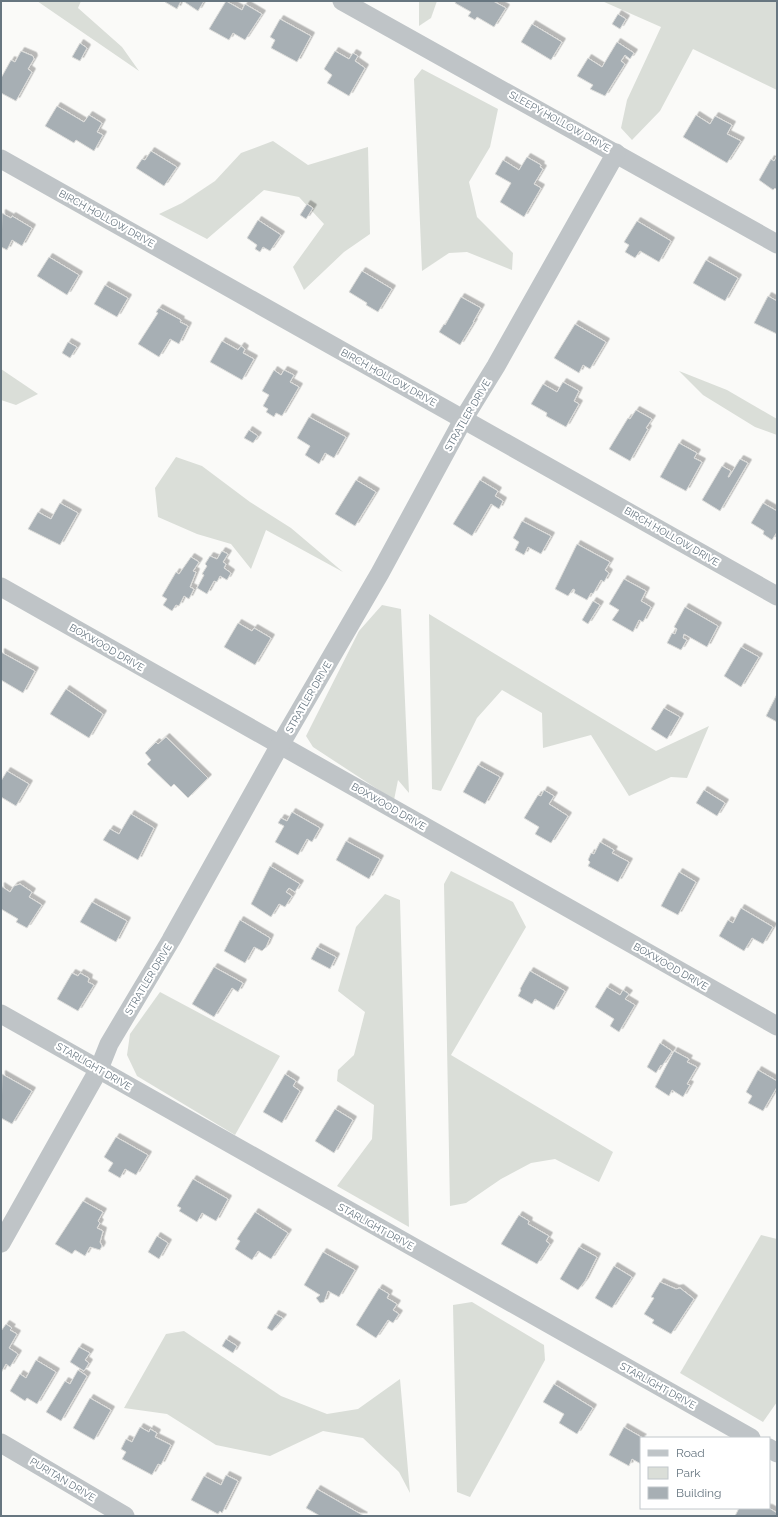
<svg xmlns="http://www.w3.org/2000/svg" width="778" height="1517" viewBox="0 0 778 1517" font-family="Raleway,sans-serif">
	<defs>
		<filter id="shadow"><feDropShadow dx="3.5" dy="-3.5" stdDeviation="0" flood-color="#0004"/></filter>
	</defs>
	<rect width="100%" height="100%" fill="#fafaf8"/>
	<g fill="#daded8">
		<path d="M37,1H81L78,8L122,47L139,71Z"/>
		<path d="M419,1H437L431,18L419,26Z"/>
		<path d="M602,1H777V90L693,49L660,111L632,140L621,128L627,100L661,27Z"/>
		<path d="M422,69L498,109L490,147L469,182L477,217L513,253L512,270L467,252L449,253L422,271L414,79Z"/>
		<path d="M273,141L308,165L368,147L370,234L344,252L304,290L293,267L324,224L299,197L264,190L207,239L159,214L182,203L215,181L241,153Z"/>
		<path d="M1,369L38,394L16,405L1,400Z"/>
		<path d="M679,371L727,390L777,419V435L755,427L703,395Z"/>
		<path d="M176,457L202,466L250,502L291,528L343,572L266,530L251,569L231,544L197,534L158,517L155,488Z"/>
		<path d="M382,605L401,609L409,793L398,780L394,800L313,747L306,736L359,631Z"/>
		<path d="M429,614L656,751L709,726L687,778L671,777L629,796L591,735L543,748L542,713L502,690L477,718L441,791L432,789Z"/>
		<path d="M451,871L513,902L526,927L451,1055L613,1152L599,1182L555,1159L531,1163L501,1179L466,1203L450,1206L444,884Z"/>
		<path d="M385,894L400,900L409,1227L337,1186L372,1139L374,1105L337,1081L338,1070L354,1055L365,1012L338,991L356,927Z"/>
		<path d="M160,992L280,1056L235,1135L137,1076L127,1055L130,1034Z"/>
		<path d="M761,1235L777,1239V1402L763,1422L680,1373Z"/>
		<path d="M472,1302L544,1345L545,1360L470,1497L457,1492L453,1305Z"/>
		<path d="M184,1331L281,1396L327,1414L358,1409L400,1379L410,1493L399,1472L363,1438L323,1431L270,1456L216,1445L167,1414L124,1408L166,1334Z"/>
	</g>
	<g fill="#a7afb4" stroke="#dcdcda" filter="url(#shadow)">
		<path d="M166,1H181L177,9L165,2Z"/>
		<path d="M183,1H204L198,11Z"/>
		<path d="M226,1L242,10L245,4L262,14L245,40L233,33L229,40L209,29Z"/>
		<path d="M456,1H493L506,8L494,27L477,17L475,20L468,16L471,12L455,3Z"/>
		<path d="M618,14L626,19L620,29L612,24Z"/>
		<path d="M280,19L311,36L297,62L271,48L275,40L270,37Z"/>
		<path d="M532,24L562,42L551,60L521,42Z"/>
		<path d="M617,42L634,53L630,59L625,55L621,61L625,64L605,96L590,89L593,85L577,76L588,58L602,67Z"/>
		<path d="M80,43L87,48L80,61L72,57Z"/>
		<path d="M21,51L33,56L34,59L28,69L32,72L16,101L1,93V78L11,60L15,62Z"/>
		<path d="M335,51L349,59L353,53L358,56L355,61L365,68L349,96L327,83L332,75L324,69Z"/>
		<path d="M57,106L84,122L89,115L102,123L97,132L103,135L94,151L76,140L74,143L45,126Z"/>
		<path d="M696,115L710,124L715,116L732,125L727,134L741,141L727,163L683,137Z"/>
		<path d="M151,151L177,167L164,186L136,168L142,159L145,160Z"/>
		<path d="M777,156V190L775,188L773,190L759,180L771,159L774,161Z"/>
		<path d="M527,157L541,165L540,167L543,169L534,184L541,188L524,217L500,202L511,183L495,174L503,160L519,170Z"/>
		<path d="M307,204L313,208L306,219L300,215Z"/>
		<path d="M2,213L11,218L12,216L32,228L22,246L12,240L7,250L1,247Z"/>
		<path d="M258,220L281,235L270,251L263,247L260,252L255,249L257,245L247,238Z"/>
		<path d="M637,221L671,241L659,262L640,251L635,258L625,252L629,245L624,242Z"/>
		<path d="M49,257L79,275L67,295L37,276Z"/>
		<path d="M706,260L738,278L725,301L693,283Z"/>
		<path d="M362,271L392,289L378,312L366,305L367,303L349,292Z"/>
		<path d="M105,285L128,298L117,317L94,304Z"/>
		<path d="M768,296L777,301V334L754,323Z"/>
		<path d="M461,297L481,308L473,322H474L460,345L439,332L444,324L445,325Z"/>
		<path d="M159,308L181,320L180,322L188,326L179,344L170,339L159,357L138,344L158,313L156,312Z"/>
		<path d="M575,324L606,342L590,369L583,365L579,373L554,358Z"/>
		<path d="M222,341L238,350L241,346L245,349L243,353L254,359L242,380L210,362Z"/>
		<path d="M68,342L77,347L70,358L62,353Z"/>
		<path d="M274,370L281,375L284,370L294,375L290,382L299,387L282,416L276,413L274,417L266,412L268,409L263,406L269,395L262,391Z"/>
		<path d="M563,382L579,391L574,401L579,404L566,427L546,416L547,413L531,404L543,384L557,392Z"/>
		<path d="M636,410L652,419L646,428L648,429L630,461L609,449L628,418L630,419Z"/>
		<path d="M309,417L346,437L334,458L325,453L319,464L305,455L310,446L297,438Z"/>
		<path d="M249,430L258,436L253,443L244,438Z"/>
		<path d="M679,443L697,453L694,458L702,462L686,491L660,477Z"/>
		<path d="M740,459L748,463L720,511L702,500L722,466L731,471L728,477H729Z"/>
		<path d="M356,480L376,492L355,526L335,514Z"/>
		<path d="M480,480L498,491L495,496L503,501L499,509L491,504L472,536L453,524Z"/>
		<path d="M60,503L78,513L60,545L28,529L38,512L51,519Z"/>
		<path d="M763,503L777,511V532L772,540L763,534L764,531L751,523Z"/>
		<path d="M522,521L551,536L541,554L528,547L524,555L515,550L519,542L513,538Z"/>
		<path d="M577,544L610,562L605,570L609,573L604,582L601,580L593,594L591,593L587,600L574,593L575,590L573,589L568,596L555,589Z"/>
		<path d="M222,551L228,554L223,562L226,564L224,568L231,573L227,580L220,576L217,582L214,581L207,594L197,588L204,575L202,574L207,566L205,564L210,556L217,559Z"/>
		<path d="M191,557L199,562L193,571L196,572L190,587L194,589L189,599L184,596L179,606L176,605L172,611L163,605L167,599L162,596L176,572L179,574Z"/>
		<path d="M624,579L646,591L641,601L651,607L643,622L639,620L633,632L612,620L619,610L609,604Z"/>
		<path d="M593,601L600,605L588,624L582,620Z"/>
		<path d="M685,607L718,626L707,647L684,634L683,638L687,640L681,650L667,643L672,633L675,634L677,629L674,627Z"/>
		<path d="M238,623L252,631L254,628L271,638L255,665L224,647Z"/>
		<path d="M741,647L759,657L741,687L724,676Z"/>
		<path d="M1,652L35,671L23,693L1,680Z"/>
		<path d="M66,689L103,714L89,738L50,714Z"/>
		<path d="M777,694V722L766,716Z"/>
		<path d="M664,708L680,717L667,739L651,729Z"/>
		<path d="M166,737L208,778L188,798L174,784L171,787L147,764L151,760L145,753L156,742L158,744Z"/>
		<path d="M478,765L500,777L485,804L463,792Z"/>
		<path d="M7,771L29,784L16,806L1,797V781Z"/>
		<path d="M544,790L554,796L549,804L568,816L551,843L535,834L539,827L524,818L538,795L541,796Z"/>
		<path d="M704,790L725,803L717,816L696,803Z"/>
		<path d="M292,812L320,828L312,842L307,839L298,855L275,842L284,826L278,823L281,818L287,821Z"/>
		<path d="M131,814L154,828L138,860L103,840L110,829L119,834Z"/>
		<path d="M346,841L380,859L369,879L336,860Z"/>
		<path d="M600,842L614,850L612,853L629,862L618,882L588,866L590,862L588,860L591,853L594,854Z"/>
		<path d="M270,866L300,884L295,892L289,888L286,892L292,896L285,907L279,904L271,917L251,904Z"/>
		<path d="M679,872L696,882L678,915L661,906Z"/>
		<path d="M20,884L32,892L29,897L42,905L27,928L16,922L18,919L1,909V886L10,892L14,886Z"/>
		<path d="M92,902L127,921L116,942L80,922Z"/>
		<path d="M741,908L773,927L763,944L752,938L744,951L719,936L728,920L733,923Z"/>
		<path d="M240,920L270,938L266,947L262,951L254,947L245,963L224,951Z"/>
		<path d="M317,947L336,957L330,969L311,959Z"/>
		<path d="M214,967L243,983L238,992L232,988L214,1017L192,1004Z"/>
		<path d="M530,971L565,991L554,1010L535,999L532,1004L518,996L521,990L520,989Z"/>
		<path d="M72,973L78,976L80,973L89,978L88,982L94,985L78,1011L57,999Z"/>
		<path d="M607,987L620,995L623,990L629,994L625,999L635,1005L619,1032L610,1026L614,1019L595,1007Z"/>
		<path d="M660,1043L672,1051L662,1066L661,1065L656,1073L647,1067Z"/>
		<path d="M674,1051L689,1059L687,1062L697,1067L687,1084L690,1085L683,1097L672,1090L669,1096L655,1087Z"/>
		<path d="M758,1070L777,1081V1087L763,1111L748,1103L752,1096L746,1092Z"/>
		<path d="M2,1074L32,1091L12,1124L1,1118Z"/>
		<path d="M285,1074L296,1081L293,1086L300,1091L282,1123L263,1112Z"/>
		<path d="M335,1109L353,1120L334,1153L315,1141Z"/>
		<path d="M116,1137L148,1155L136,1175L125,1169L120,1178L108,1171L113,1163L104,1157Z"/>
		<path d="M193,1179L228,1199L216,1221L202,1213L197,1222L179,1211L181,1208L177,1206Z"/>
		<path d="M83,1201L103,1212L98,1221L100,1223L97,1228L103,1231L100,1242L102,1246L100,1250L90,1247L85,1256L75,1250L72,1254L55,1244Z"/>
		<path d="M255,1212L288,1233L271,1259L258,1251L252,1260L235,1249L240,1241L237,1239Z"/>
		<path d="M519,1215L529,1221L528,1224L549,1236L546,1241L550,1244L537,1264L501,1244Z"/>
		<path d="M157,1236L168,1243L159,1259L148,1252Z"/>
		<path d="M579,1247L597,1257L585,1281L578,1290L560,1279Z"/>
		<path d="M323,1252L355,1270L339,1297L328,1291L324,1302L320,1303L316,1298L320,1295L304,1285Z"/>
		<path d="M614,1266L632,1277L612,1308L595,1298Z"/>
		<path d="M660,1282L676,1289L680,1288L694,1299L671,1334L652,1323L654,1320L644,1314L654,1298L651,1297Z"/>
		<path d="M379,1288L389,1294L387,1298L397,1304L393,1310L399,1314L393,1323L388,1320L376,1338L356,1325Z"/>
		<path d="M275,1314L283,1318L272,1331L267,1328Z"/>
		<path d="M6,1324L12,1328L10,1330L17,1334L9,1348L18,1354L10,1367L6,1364L1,1373V1331Z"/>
		<path d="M226,1339L237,1346L233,1353L222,1346Z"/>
		<path d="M79,1347L90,1353L85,1360L89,1363L84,1371L70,1362Z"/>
		<path d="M36,1360L56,1372L37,1404L27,1398L25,1401L10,1391L20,1374L26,1378Z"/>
		<path d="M78,1370L87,1376L61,1421L46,1412L65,1381L70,1384Z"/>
		<path d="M554,1384L593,1408L577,1434L559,1423L564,1414L543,1402Z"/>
		<path d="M90,1398L111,1410L94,1440L73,1428Z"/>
		<path d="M140,1427L149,1432L150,1429L157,1433L155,1437L171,1445L161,1465L158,1464L152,1475L122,1459L126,1452L121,1449L126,1439L132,1442Z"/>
		<path d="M624,1427L643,1438H641V1464L632,1459L629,1466L609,1455Z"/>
		<path d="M226,1475L238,1481L222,1513L220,1511L218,1514L191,1500L204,1476L221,1485Z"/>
		<path d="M317,1489L364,1516H320L306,1508Z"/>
		<path d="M739,1508H769L777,1513V1516H735Z"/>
	</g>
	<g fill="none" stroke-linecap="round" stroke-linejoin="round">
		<g stroke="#bfc4c7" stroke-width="19">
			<path d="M342,1L777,244"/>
			<path d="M1,159L777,596"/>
			<path d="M1,587L777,1026"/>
			<path d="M1,1014L751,1438"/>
			<path d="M1,1243L99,1069L109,1044L171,940L280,745L380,573L464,418L496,366L616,153"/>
			<path d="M1,1443L125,1516"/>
			<path d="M769,1448L777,1453"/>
		</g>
	</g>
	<g text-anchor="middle" stroke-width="4" stroke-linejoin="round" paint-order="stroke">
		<g font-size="10" fill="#677680" stroke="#fff">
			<text transform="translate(560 121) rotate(29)" y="4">SLEEPY HOLLOW DRIVE</text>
			<text transform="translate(107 218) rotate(29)" y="4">BIRCH HOLLOW DRIVE</text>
			<text transform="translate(389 377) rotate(29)" y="4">BIRCH HOLLOW DRIVE</text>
			<text transform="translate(467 415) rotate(-60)" y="4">STRATLER DRIVE</text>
			<text transform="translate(672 536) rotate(30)" y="4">BIRCH HOLLOW DRIVE</text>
			<text transform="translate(107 647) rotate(30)" y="4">BOXWOOD DRIVE</text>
			<text transform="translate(308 697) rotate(-60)" y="4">STRATLER DRIVE</text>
			<text transform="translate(389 806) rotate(30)" y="4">BOXWOOD DRIVE</text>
			<text transform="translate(671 966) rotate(30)" y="4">BOXWOOD DRIVE</text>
			<text transform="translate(148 979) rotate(-59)" y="4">STRATLER DRIVE</text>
			<text transform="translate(94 1066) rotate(30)" y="4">STARLIGHT DRIVE</text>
			<text transform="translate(376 1226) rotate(29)" y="4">STARLIGHT DRIVE</text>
			<text transform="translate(658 1385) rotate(29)" y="4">STARLIGHT DRIVE</text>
			<text transform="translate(63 1479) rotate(31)" y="4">PURITAN DRIVE</text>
		</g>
	</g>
	<rect width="778" height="1517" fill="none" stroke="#677680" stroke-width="4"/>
	<rect x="640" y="1437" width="130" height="72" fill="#ffffff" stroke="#c2c8cc"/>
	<rect x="648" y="1450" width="20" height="6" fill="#bfc4c7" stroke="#c2c8cc"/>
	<text x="676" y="1457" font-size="12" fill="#677680">Road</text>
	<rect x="648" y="1467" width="20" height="12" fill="#daded8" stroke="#c2c8cc"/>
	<text x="676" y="1477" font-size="12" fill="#677680">Park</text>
	<rect x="648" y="1487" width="20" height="12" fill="#a7afb4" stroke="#c2c8cc"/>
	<text x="676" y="1497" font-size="12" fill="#677680">Building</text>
</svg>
